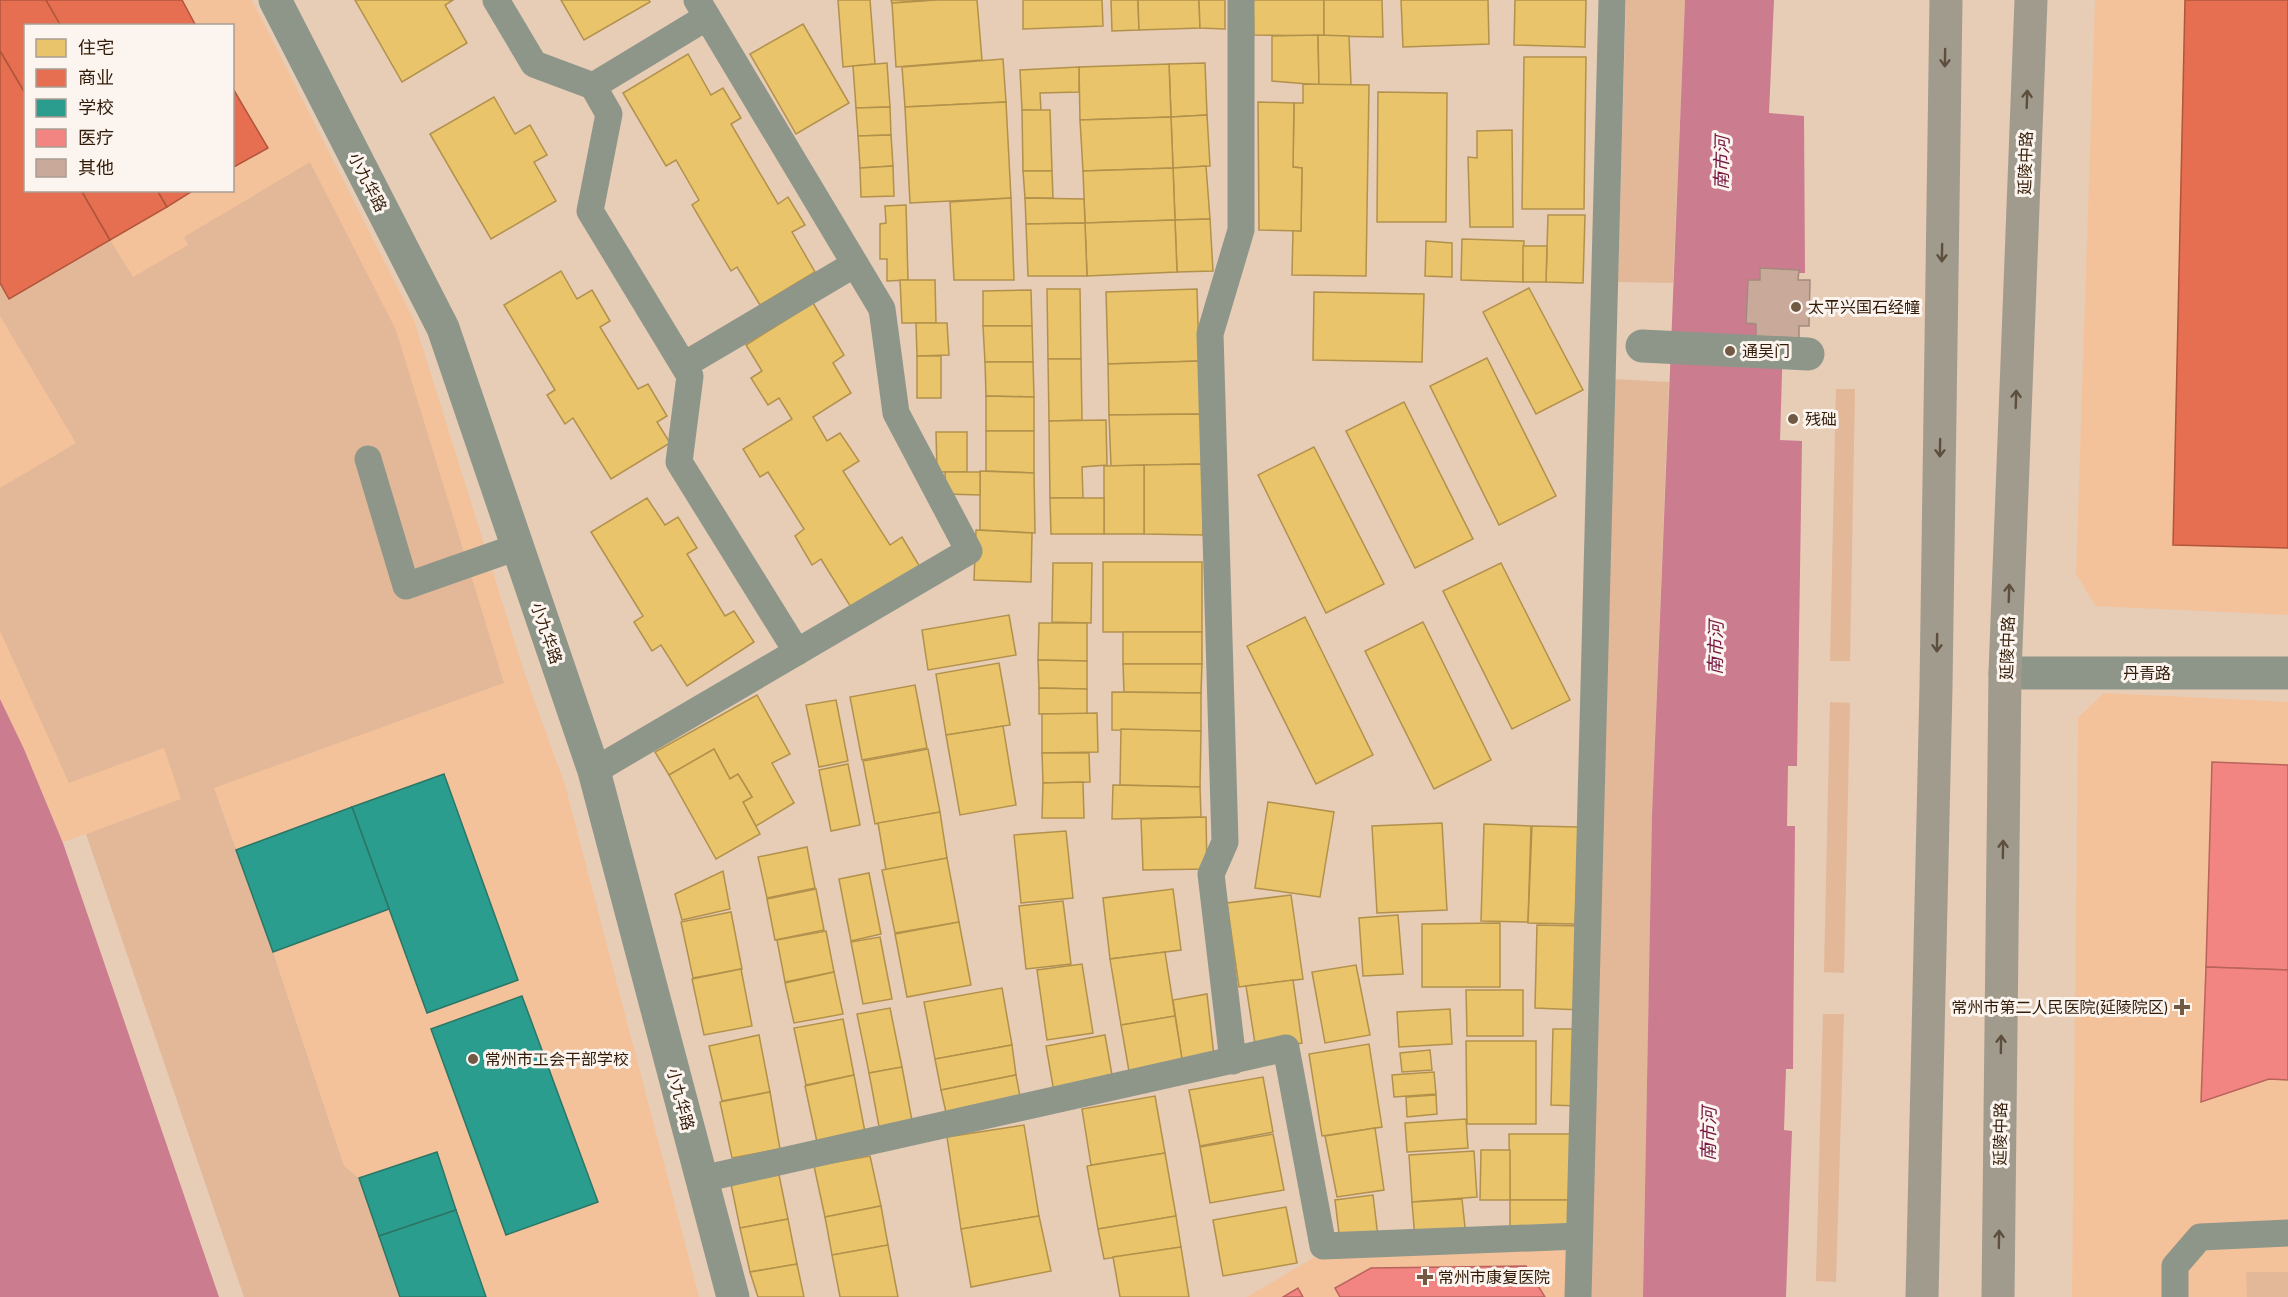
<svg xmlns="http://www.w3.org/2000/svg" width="2288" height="1297" viewBox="0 0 2288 1297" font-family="'Titillium Web','Noto Sans SC',sans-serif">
	<rect width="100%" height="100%" fill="#e7ccb6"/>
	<g fill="#f4c29a" fill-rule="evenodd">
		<path d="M0,0H252L414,320L525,675L565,785L699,1297H400L359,1178L344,1167L273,952L214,788L63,842L24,749L0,699ZM26,26H232V190H26Z"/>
		<path d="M2095,0H2288V615L2096,606L2076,574Z"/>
		<path d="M2104,693L2288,702V1297H2072L2078,718Z"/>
		<path d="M1570,1245L1569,1297H1247L1313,1258Z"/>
	</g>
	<g fill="#e2b898">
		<path d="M1626,0H1685L1673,283L1618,282Z"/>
		<path d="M310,162L396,330L504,683L214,788L273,952L344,1166L359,1178L400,1297H244L86,834L181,799L164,748L69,783L0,631V488L76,443L0,316V283L9,299L110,240L133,277L188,245L184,237Z"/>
		<path d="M1613,379L1669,382L1652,815L1643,1297H1591Z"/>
		<path d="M1836,389H1855L1850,661H1830Z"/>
		<path d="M1830,702L1850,703L1844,973L1824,972Z"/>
		<path d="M1823,1014H1844L1836,1282L1816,1281Z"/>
		<path d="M2246,1272H2288V1297H2247Z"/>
	</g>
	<g fill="#cc7c8f">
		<path d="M1685,0H1774L1769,113L1804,116L1805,273H1785L1780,440L1802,441L1797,766H1788L1787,826H1795L1793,1069H1786L1784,1130L1792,1131L1786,1297H1643L1652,815Z"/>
		<path d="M0,699L24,749L63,843L219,1297H0Z"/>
	</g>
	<g fill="#e9c46a" stroke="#b2914c" stroke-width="1.5">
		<path d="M355,0H453L445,5L467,43L402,82Z"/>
		<path d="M561,0H649L650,2L584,40Z"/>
		<path d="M838,0H870L875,64L843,67Z"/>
		<path d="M891,0H937L892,3Z"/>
		<path d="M937,0H977L982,60L896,67L892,3Z"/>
		<path d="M1023,0H1102L1103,26L1023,29Z"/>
		<path d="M1111,0H1138L1139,30L1112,31Z"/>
		<path d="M1138,0H1199L1200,28L1139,30Z"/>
		<path d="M1199,0H1225V29L1200,28Z"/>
		<path d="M1253,0H1324V36L1254,35Z"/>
		<path d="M1324,0H1382L1383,37L1324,36Z"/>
		<path d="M1401,0H1488L1489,44L1403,47Z"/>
		<path d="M1515,0H1586L1585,47L1514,45Z"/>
		<path d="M803,24L849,103L796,134L750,54Z"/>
		<path d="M1318,35L1319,85L1272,81V36Z"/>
		<path d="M1318,35L1349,36L1351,85H1319Z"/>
		<path d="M688,54L711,95L723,88L741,118L731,124L778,204L788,197L805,225L792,232L815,272L760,305L737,267L731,271L692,205L699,200L676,160L666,166L623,93Z"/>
		<path d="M1524,57H1586L1584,209H1522Z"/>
		<path d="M1003,59L1006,102L905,107L902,67Z"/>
		<path d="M887,63L890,107L856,108L853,66Z"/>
		<path d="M1205,63L1207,115L1171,117L1169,64Z"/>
		<path d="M1169,64L1171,117L1080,120L1079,67Z"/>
		<path d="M1079,67V92L1040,93L1041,111L1022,110L1020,70Z"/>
		<path d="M1303,84L1369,85L1366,276L1292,275L1293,230L1301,231L1302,168L1293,167L1294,103H1303Z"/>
		<path d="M1378,92L1447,93L1446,222H1377Z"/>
		<path d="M494,97L515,134L530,125L547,155L534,162L556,201L491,239L430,134Z"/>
		<path d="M1006,102L1011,198L910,203L905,107Z"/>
		<path d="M1258,102L1294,103L1293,167L1302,168L1301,231L1259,230Z"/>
		<path d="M890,107L891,135L858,136L856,108Z"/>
		<path d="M1022,110H1050L1052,171H1023Z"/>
		<path d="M1207,115L1210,166L1173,168L1171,117Z"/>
		<path d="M1171,117L1173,168L1083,171L1080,120Z"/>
		<path d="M1512,130L1513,227H1470L1468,157L1477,158V131Z"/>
		<path d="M891,135L893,166L860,168L858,136Z"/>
		<path d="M893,166L894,196L861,197L860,168Z"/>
		<path d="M1206,166L1210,219L1175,220L1173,168Z"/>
		<path d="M1173,168L1175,220L1085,223L1083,171Z"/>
		<path d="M1023,171H1052L1053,198H1025Z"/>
		<path d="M1011,198L1014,280H954L950,202Z"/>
		<path d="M1025,198L1084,199L1085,223L1026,224Z"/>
		<path d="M906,205L908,280L887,281V259H880V224L886,223L885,206Z"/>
		<path d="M1548,215H1585L1583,283L1546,282Z"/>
		<path d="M1210,219L1213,271L1177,272L1175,220Z"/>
		<path d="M1175,220L1177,272L1087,276L1085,223Z"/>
		<path d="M1085,223L1087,276H1028L1026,224Z"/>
		<path d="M1462,239L1524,241L1523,282L1461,280Z"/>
		<path d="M1426,241L1452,243V277L1425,276Z"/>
		<path d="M1523,246H1547L1546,282H1523Z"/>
		<path d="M561,271L577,299L592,290L610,321L600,327L638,389L648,384L667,416L657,422L670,443L611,479L573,418L565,424L547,395L555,390L504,305Z"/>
		<path d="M900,280H935L936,323H902Z"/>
		<path d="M1529,288L1583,390L1536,414L1483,312Z"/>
		<path d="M1047,289H1080L1081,359H1048Z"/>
		<path d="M1197,289L1199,361L1108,364L1106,292Z"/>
		<path d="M1031,290L1032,326H983V291Z"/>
		<path d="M1314,292L1424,294L1422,362L1313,360Z"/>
		<path d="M813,303L844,355L833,363L851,393L813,417L827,441L840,433L859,461L843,471L890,545L902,537L920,567L852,609L821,559L812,565L795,536L804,529L768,472L760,477L743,449L792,419L779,398L768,405L751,378L762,371L746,345Z"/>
		<path d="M916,323H947L949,355L917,356Z"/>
		<path d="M983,326H1032L1033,362H985Z"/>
		<rect x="917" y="356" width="24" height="42"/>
		<path d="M1487,358L1556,496L1499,525L1430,386Z"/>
		<path d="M1048,359H1081L1082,420L1049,421Z"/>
		<path d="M1199,361L1201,414L1109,415L1108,364Z"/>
		<path d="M985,362H1033L1034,397L986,396Z"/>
		<path d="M986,396L1034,397V431H986Z"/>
		<path d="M1404,402L1473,539L1415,568L1346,431Z"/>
		<path d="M1201,414L1202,464L1111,466L1109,415Z"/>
		<path d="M1106,420L1107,465L1082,467L1083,498H1050L1049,421Z"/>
		<path d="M986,431H1034V473L986,471Z"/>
		<path d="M936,432H967V472H937Z"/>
		<path d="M1314,447L1384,584L1326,613L1258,475Z"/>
		<path d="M1202,464L1203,535L1144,534V465Z"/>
		<path d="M1144,465V534H1104V466Z"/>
		<path d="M980,471L1034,473L1035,533L980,530Z"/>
		<path d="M945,472H980V495L946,494Z"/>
		<path d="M647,498L665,525L678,517L697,548L687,554L725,616L734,611L754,642L687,686L661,645L652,651L634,622L643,616L591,532Z"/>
		<path d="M1050,498H1104V534H1051Z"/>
		<path d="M976,530L1032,533L1031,582L974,580Z"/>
		<rect x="1103" y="562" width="99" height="70"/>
		<path d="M1053,563H1092L1091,623L1052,622Z"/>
		<path d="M1501,563L1570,700L1512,729L1443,591Z"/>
		<path d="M1009,615L1016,655L928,670L922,630Z"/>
		<path d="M1305,617L1373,755L1316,784L1247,646Z"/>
		<path d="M1423,622L1491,760L1434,789L1365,651Z"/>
		<path d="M1039,623H1087V661L1038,660Z"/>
		<rect x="1123" y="632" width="79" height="32"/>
		<path d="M1038,660L1087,661V689L1039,688Z"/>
		<path d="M999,663L1010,725L946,735L936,674Z"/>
		<path d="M1123,664H1202L1201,693L1124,692Z"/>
		<path d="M915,685L927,748L862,760L850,697Z"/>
		<path d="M1039,688L1087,689V714H1039Z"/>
		<path d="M1112,692L1201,693V731L1112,730Z"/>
		<path d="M757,695L790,754L772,763L794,803L756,826L743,802L752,797L738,774L730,779L714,749L669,775L655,752Z"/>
		<path d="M836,700L848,761L819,767L806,705Z"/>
		<path d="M1097,713L1098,752L1042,753V714Z"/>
		<path d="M1003,726L1016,805L960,815L946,735Z"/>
		<path d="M1121,729L1201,731L1200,787L1120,785Z"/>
		<path d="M714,749L730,779L738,774L752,797L743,802L760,834L716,859L669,775Z"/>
		<path d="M928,749L940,812L875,824L863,761Z"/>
		<path d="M1042,753H1089L1090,782L1043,783Z"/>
		<path d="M848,764L860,825L831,831L819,770Z"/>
		<path d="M1083,782L1084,818H1042L1043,783Z"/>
		<path d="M1113,785L1200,787L1201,817L1112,819Z"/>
		<path d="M1268,802L1334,812L1320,897L1255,888Z"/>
		<path d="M940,812L947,858L886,870L878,823Z"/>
		<path d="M1206,817L1207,869L1143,870L1141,819Z"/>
		<path d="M1442,823L1447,910L1377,913L1372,826Z"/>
		<path d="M1484,824L1531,826L1528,922L1481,921Z"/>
		<path d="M1532,826L1579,827L1575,924L1528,923Z"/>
		<path d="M1066,831L1073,898L1021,903L1014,835Z"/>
		<path d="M807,847L815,888L767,898L758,857Z"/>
		<path d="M947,858L959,922L895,933L882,870Z"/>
		<path d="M723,871L730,909L682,920L675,894Z"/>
		<path d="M869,873L881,934L851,941L839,879Z"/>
		<path d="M816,889L824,930L775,940L767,899Z"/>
		<path d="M1173,889L1181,950L1110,959L1103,898Z"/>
		<path d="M1291,895L1303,979L1239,987L1227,903Z"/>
		<path d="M1063,901L1071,964L1026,969L1019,906Z"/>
		<path d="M731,912L742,969L693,978L681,922Z"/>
		<path d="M1398,915L1403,974L1363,976L1359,918Z"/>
		<path d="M959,922L971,985L907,997L895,934Z"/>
		<path d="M1500,923V987H1422V924Z"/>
		<path d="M1537,925L1583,926L1581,1010L1535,1008Z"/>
		<path d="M826,931L834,972L785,982L777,940Z"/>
		<path d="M880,937L892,999L863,1004L851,942Z"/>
		<path d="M1165,952L1175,1016L1121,1025L1110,959Z"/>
		<path d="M1082,964L1093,1033L1047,1040L1037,970Z"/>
		<path d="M1356,965L1370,1035L1325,1043L1312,972Z"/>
		<path d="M741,969L752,1026L704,1035L692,979Z"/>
		<path d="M834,972L843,1014L794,1023L785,983Z"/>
		<path d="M1293,980L1302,1043L1256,1050L1246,986Z"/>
		<path d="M1002,988L1012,1045L935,1059L924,1002Z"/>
		<path d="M1466,990H1523V1036H1467Z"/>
		<path d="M1207,994L1214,1056L1182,1060L1173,1000Z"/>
		<path d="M890,1008L902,1067L869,1073L857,1014Z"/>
		<path d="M1450,1009L1452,1044L1399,1047L1397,1012Z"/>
		<path d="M1175,1016L1183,1065L1130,1077L1121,1025Z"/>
		<path d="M843,1019L854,1075L806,1085L794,1028Z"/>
		<path d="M1553,1029H1580L1578,1106L1551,1105Z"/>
		<path d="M759,1035L770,1092L722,1101L709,1046Z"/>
		<path d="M1105,1035L1113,1081L1054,1092L1046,1046Z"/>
		<path d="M1466,1041H1536V1124H1467Z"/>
		<path d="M1369,1044L1382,1127L1322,1136L1309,1054Z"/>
		<path d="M1012,1045L1016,1075L941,1090L935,1059Z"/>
		<path d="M1430,1050L1432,1070L1402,1072L1400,1053Z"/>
		<path d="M902,1067L913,1126L880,1132L869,1073Z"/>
		<path d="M1434,1072L1436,1094L1394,1097L1392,1075Z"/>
		<path d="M854,1075L865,1132L817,1142L805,1086Z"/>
		<path d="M1016,1075L1021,1102L947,1117L941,1090Z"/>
		<path d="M1263,1077L1273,1132L1200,1146L1189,1090Z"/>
		<path d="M770,1092L780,1149L732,1158L720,1102Z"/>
		<path d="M1436,1095L1437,1114L1407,1117L1406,1097Z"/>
		<path d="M1155,1096L1165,1153L1091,1165L1082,1109Z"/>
		<path d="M1466,1119L1468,1148L1407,1152L1405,1123Z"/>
		<path d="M1024,1125L1039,1216L961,1229L947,1137Z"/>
		<path d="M1375,1128L1384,1190L1337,1197L1325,1136Z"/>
		<path d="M1273,1134L1284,1190L1210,1203L1200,1147Z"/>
		<path d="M1509,1134H1578V1200H1510Z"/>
		<path d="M1481,1150H1510V1200H1480Z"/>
		<path d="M1474,1151L1477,1197L1412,1202L1409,1155Z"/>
		<path d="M1165,1153L1176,1216L1098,1229L1087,1166Z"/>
		<path d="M870,1156L881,1206L825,1217L814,1166Z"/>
		<path d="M779,1175L788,1219L740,1228L731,1184Z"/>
		<path d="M1373,1195L1378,1237L1340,1242L1335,1200Z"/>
		<path d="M1462,1199L1466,1237L1415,1239L1412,1202Z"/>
		<path d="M1510,1200H1578L1577,1230L1510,1229Z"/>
		<path d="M881,1206L888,1245L832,1255L825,1217Z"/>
		<path d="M1286,1207L1297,1263L1223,1276L1213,1220Z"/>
		<path d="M1039,1216L1051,1271L971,1287L961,1229Z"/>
		<path d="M1176,1216L1181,1247L1104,1259L1098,1229Z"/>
		<path d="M788,1219L797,1264L750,1272L740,1228Z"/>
		<path d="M888,1245L898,1297H840L832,1255Z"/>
		<path d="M1181,1247L1189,1297H1120L1113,1257Z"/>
		<path d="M797,1264L804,1297H758L750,1272Z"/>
	</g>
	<g fill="#e76f51" stroke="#b1563b" stroke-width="1.5">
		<path d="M0,0H46L61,26H26V95L0,51Z"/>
		<path d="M46,0H182L196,26H61Z"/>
		<path d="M2185,0H2288V548L2173,545Z"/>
		<path d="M0,51L26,95V190H81L110,240L9,299L0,283Z"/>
		<path d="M232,87L268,148L232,168Z"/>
		<path d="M81,190H157L167,207L110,240Z"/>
		<path d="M157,190H194L167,207Z"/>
	</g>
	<g fill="#2a9d8f" stroke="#2c7666" stroke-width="1.5">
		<path d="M444,774L518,980L427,1013L352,807Z"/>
		<path d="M352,807L389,909L273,952L236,850Z"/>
		<path d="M522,996L598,1202L506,1235L431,1029Z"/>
		<path d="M437,1152L456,1210L379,1236L359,1178Z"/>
		<path d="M456,1210L486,1297H400L379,1236Z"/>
	</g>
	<g fill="#f28482" stroke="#b8645d" stroke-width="1.5">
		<path d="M2212,762L2288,765V970L2206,967Z"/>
		<path d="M2206,967L2288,970V1080L2269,1079L2201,1102Z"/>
		<path d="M1526,1266L1545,1297H1340L1335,1288L1371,1268Z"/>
		<path d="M1298,1288L1303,1297H1283Z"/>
	</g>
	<path fill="#c9a999" stroke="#a38a7c" stroke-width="1.5" d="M1760,268L1799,270L1798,280H1810L1809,326H1799V338L1756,337V324L1746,323L1748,280H1760Z"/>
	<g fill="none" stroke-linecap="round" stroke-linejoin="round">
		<g stroke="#8e968a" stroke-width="27">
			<path d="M496,0L534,64L593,86L609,114L590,211L690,376L679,462L797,652"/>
			<path d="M593,86L707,17"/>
			<path d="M684,365L855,264"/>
			<path d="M368,459L406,586L517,547"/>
			<path d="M594,771L969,551L896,413L882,309L697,0"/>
			<path d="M1233,1061L1211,874L1225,842L1210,334L1241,230V0"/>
			<path d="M702,1179L1286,1048L1323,1246L1579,1236"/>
			<path d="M1578,1297L1612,0"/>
			<path d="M2175,1297V1266L2200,1237L2288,1233"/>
		</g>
		<path stroke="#8e968a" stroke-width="33" d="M1642,346L1808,354"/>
		<g stroke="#8e968a" stroke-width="33">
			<path d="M275,0L443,328L594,771L733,1297"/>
			<path d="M2005,673H2288"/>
		</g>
		<g stroke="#a09b8d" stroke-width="33">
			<path d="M1922,1297L1936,687L1946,0"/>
			<path d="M1998,1297L2005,673L2031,0"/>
		</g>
	</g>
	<defs><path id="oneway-shaft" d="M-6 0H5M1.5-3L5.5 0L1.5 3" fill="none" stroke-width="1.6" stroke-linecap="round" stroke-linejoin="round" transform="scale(1.5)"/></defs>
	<g stroke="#5e4e3d">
		<use href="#oneway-shaft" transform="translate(1945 58) rotate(91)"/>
		<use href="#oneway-shaft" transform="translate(2027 99) rotate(-88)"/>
		<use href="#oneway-shaft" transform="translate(1942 253) rotate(91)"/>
		<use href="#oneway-shaft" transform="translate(2016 399) rotate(-88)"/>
		<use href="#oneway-shaft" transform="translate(1940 448) rotate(91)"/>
		<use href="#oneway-shaft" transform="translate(2009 593) rotate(-88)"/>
		<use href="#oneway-shaft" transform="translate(1937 643) rotate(91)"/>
		<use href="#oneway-shaft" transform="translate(2003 849) rotate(-89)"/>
		<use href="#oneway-shaft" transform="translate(2001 1044) rotate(-89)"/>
		<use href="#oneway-shaft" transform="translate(1999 1239) rotate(-89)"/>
	</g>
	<g fill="#715944" stroke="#fbf4ef" stroke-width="2">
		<circle cx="1796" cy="307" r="6"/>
		<circle cx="1730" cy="351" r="6"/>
		<circle cx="1793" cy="419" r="6"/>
		<path d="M2179 998h6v6h6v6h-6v6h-6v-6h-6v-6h6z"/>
		<circle cx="473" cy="1059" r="6"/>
		<path d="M1422 1268h6v6h6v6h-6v6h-6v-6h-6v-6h6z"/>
	</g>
	<g text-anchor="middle" stroke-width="6" stroke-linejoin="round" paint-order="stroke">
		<g font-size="16" fill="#321b07" stroke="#fbf4ef">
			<text transform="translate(2025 163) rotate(-88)" y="6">延陵中路</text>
			<text transform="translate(368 182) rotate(63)" y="6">小九华路</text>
			<text transform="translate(547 633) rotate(71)" y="6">小九华路</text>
			<text transform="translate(2007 648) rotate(-88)" y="6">延陵中路</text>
			<text x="2147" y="679">丹青路</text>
			<text transform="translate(681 1099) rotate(75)" y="6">小九华路</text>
			<text transform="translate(2000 1134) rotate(-89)" y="6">延陵中路</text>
		</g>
		<g font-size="16" fill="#321b07" stroke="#fbf4ef" text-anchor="start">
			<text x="1808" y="313">太平兴国石经幢</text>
			<text x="1742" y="357">通吴门</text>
			<text x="1805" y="425">残础</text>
			<text x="2168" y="1013" text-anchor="end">常州市第二人民医院(延陵院区)</text>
			<text x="485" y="1065">常州市工会干部学校</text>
			<text x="1438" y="1283">常州市康复医院</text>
		</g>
		<g font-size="18" font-style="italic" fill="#74143f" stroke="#fbf4ef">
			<text transform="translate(1722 163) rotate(-89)" y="6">南市河</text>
			<text transform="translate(1716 648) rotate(-89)" y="6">南市河</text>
			<text transform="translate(1709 1134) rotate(-89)" y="6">南市河</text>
		</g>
	</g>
	<rect x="24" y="24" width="210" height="168" fill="#fbf4ef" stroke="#ab9d92" stroke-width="1.5"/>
	<rect x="36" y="39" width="30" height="18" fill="#e9c46a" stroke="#ab9d92" stroke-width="1.5"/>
	<text x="78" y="54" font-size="18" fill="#321b07">住宅</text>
	<rect x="36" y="69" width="30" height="18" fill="#e76f51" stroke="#ab9d92" stroke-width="1.5"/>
	<text x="78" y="84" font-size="18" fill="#321b07">商业</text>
	<rect x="36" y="99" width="30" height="18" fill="#2a9d8f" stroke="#ab9d92" stroke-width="1.5"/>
	<text x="78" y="114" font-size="18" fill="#321b07">学校</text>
	<rect x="36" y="129" width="30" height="18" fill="#f28482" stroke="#ab9d92" stroke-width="1.5"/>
	<text x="78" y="144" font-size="18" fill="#321b07">医疗</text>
	<rect x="36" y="159" width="30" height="18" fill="#c9a999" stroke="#ab9d92" stroke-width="1.5"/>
	<text x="78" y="174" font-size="18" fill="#321b07">其他</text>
</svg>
